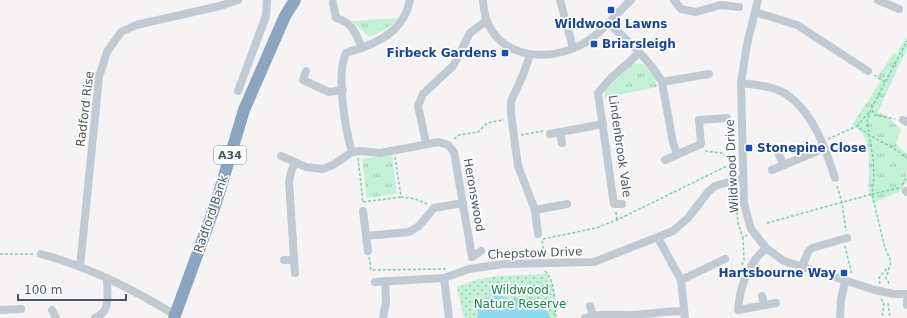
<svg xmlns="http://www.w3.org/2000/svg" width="907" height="318" viewBox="0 0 907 318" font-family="'DejaVu Sans',sans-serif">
	<defs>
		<pattern id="grass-tufts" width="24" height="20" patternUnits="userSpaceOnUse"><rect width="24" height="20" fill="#c3f1d5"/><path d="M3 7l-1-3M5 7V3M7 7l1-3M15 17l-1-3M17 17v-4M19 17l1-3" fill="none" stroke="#a0c6b0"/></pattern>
		<pattern id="park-dots" width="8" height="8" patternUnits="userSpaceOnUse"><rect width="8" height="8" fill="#c3f1d5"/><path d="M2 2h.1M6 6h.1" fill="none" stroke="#a0c6b0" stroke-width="1.8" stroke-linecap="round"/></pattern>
	</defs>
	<rect width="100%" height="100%" fill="#f5f3f3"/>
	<g fill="url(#grass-tufts)">
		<path d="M400,18L385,30L369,37L352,21Z"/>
		<path d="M907,37V48L878,112L887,116L901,130L896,144L907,154C907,194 907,189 873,203C872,199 870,195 869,191C867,170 876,136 852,125L880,82L878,76L894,53L897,55L900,47Z"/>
		<path d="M634,63L643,64L655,76L657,87L604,98L605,90Z"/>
		<path d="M392,155L397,194L367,198L362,159Z"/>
	</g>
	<path fill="url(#park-dots)" d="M547,274L553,289L556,318H464L457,287L476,280L497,276Z"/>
	<path fill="#90daee" d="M501,295L510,301L518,297C524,300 525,299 531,299C538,300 544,309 549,314V318H478V303L487,298Z"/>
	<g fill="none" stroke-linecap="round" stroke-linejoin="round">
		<g stroke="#7ad0a6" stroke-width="1.5" stroke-dasharray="3 2" stroke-linecap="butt">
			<path d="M874,75L886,83"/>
			<path d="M872,110L875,115L895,119"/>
			<path d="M857,126L870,111"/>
			<path d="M521,135L543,131"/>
			<path d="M454,139L459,135L478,132L487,123L504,120"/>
			<path d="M828,139L857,126C872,139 892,145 907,158"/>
			<path d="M395,157L401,197L415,199L427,204"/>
			<path d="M358,158L363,203"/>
			<path d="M734,173L733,163L736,162"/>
			<path d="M902,185L907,178"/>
			<path d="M837,186L842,203L846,231"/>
			<path d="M735,187L738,223L743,238"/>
			<path d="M899,188L872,194L874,177L873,158L867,121L871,109L907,41"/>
			<path d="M363,202L401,197"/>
			<path d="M616,212L617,220"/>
			<path d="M767,223L872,194L885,248L891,262L886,278L890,285"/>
			<path d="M543,239L596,228L617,220L733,163L722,153L705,151"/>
			<path d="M542,241L545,256"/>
			<path d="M845,246L852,275"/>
			<path d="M0,254H34"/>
			<path d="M369,257L371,270L446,269"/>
			<path d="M742,265L744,260L743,238L747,235"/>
			<path d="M545,271C556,282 554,304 556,318"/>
			<path d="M880,284L879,278L888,267"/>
			<path d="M881,299L884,303L882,318"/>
			<path d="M888,303L890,318"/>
		</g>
		<g stroke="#c1cad2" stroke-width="8">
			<path d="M483,0C485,54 539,66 581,45C600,35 615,15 631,0"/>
			<path d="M560,0L573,48"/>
			<path d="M674,0L681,9L696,12L720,5L739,7"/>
			<path d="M758,0L747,44L741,83L744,204L751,229L766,248L784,261L875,290L894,294H907"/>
			<path d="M878,0L899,9"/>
			<path d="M333,3L336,18C353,23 355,32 362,48"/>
			<path d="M755,12L797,25L868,71"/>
			<path d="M608,23C627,40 649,59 662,82L673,143L677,154"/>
			<path d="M530,55L523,75L511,101V114L518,166L535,210L538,234"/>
			<path d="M306,71L303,80L329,92L343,90"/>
			<path d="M662,82L709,74"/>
			<path d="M741,83C756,85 773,86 786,94C814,113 825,148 835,178"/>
			<path d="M238,91L266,16L267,0"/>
			<path d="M903,120L907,122"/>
			<path d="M560,132L562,143"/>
			<path d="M550,134L603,124"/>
			<path d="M426,143L418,106L423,94L453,66L470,33L486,21"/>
			<path d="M352,152C345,129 336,74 346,53C352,50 358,50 364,47C388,38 405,25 410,0"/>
			<path d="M779,155L784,165"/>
			<path d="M281,156L306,167L323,169L333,165L352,152L360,151L380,153L439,142L448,145L454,152L472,257L481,251"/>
			<path d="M665,160L701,144L699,120L727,118"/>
			<path d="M772,170L825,148"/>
			<path d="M906,191L907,192"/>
			<path d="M622,204H614L598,93L609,80L639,53"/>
			<path d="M535,210L567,204"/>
			<path d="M363,211L368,251"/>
			<path d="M366,236L409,232L419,226L434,208L463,203"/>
			<path d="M658,238L681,280L685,318"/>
			<path d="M766,248C747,265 740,286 738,310L776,303"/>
			<path d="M41,254C89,267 133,289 175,315"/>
			<path d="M284,260H294"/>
			<path d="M80,267L99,77L107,52L121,32L136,25L220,6L238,0"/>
			<path d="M802,267L808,252L812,248L847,238"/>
			<path d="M295,273L289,182L291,172L295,163"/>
			<path d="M444,278L449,318"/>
			<path d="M681,280L725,259"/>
			<path d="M375,282L444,278L469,269L503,264L594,262L673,231L688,218L708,192L715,186L743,178"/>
			<path d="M907,294V305"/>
			<path d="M762,296L764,305"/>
			<path d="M590,306L593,315"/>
			<path d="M0,310L21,309"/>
			<path d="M52,310L56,318"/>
			<path d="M95,318C112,311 107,294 107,278"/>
			<path d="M383,318L386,302L385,281"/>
			<path d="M585,318C601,313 616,315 632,315C649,314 667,311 684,311"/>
			<path d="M840,318L841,299L845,282"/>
		</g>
		<path stroke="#8ba5c1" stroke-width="12" d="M174,318L216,203L244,110L285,16L295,0"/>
	</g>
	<g fill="#1a4fb4" stroke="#fff" stroke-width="1.5">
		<rect x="607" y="6" width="8" height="8" rx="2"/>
		<rect x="590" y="40" width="8" height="8" rx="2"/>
		<rect x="501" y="49" width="8" height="8" rx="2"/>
		<rect x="745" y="144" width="8" height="8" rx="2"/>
		<rect x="840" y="269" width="8" height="8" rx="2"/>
	</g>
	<g text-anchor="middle" stroke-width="3.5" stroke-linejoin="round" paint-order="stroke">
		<rect fill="#fff" stroke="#808990" stroke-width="1" x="214" y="146" width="32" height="18" rx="3"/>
		<g font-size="11" font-weight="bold" fill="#4a5661">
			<text x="230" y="159">A34</text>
		</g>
		<g font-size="12" font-weight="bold" fill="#164399" stroke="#fff" text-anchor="start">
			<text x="611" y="28" text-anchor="middle">Wildwood Lawns</text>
			<text x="602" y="48">Briarsleigh</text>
			<text x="497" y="57" text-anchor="end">Firbeck Gardens</text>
			<text x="757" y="152">Stonepine Close</text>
			<text x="836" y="277" text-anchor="end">Hartsbourne Way</text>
		</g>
		<g font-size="12" fill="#4a5661" stroke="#fff">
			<text transform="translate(85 109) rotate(-83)" y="4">Radford Rise</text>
			<text transform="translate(620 146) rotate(82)" y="4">Lindenbrook Vale</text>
			<text transform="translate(732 166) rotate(-93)" y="4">Wildwood Drive</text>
			<text transform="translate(474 195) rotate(80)" y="4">Heronswood</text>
			<text transform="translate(211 214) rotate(-71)" y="4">Radford Bank</text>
			<text transform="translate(535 253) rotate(-2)" y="4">Chepstow Drive</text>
		</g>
		<g font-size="12" fill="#17864f" stroke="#fff">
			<text x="520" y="294">Wildwood<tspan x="520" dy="14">Nature Reserve</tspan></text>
		</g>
	</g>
	<path d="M18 294v6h108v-6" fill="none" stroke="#4a5661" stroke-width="2"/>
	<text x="24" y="294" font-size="12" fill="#4a5661" stroke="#ffffff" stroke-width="3" paint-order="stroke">100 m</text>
</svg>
